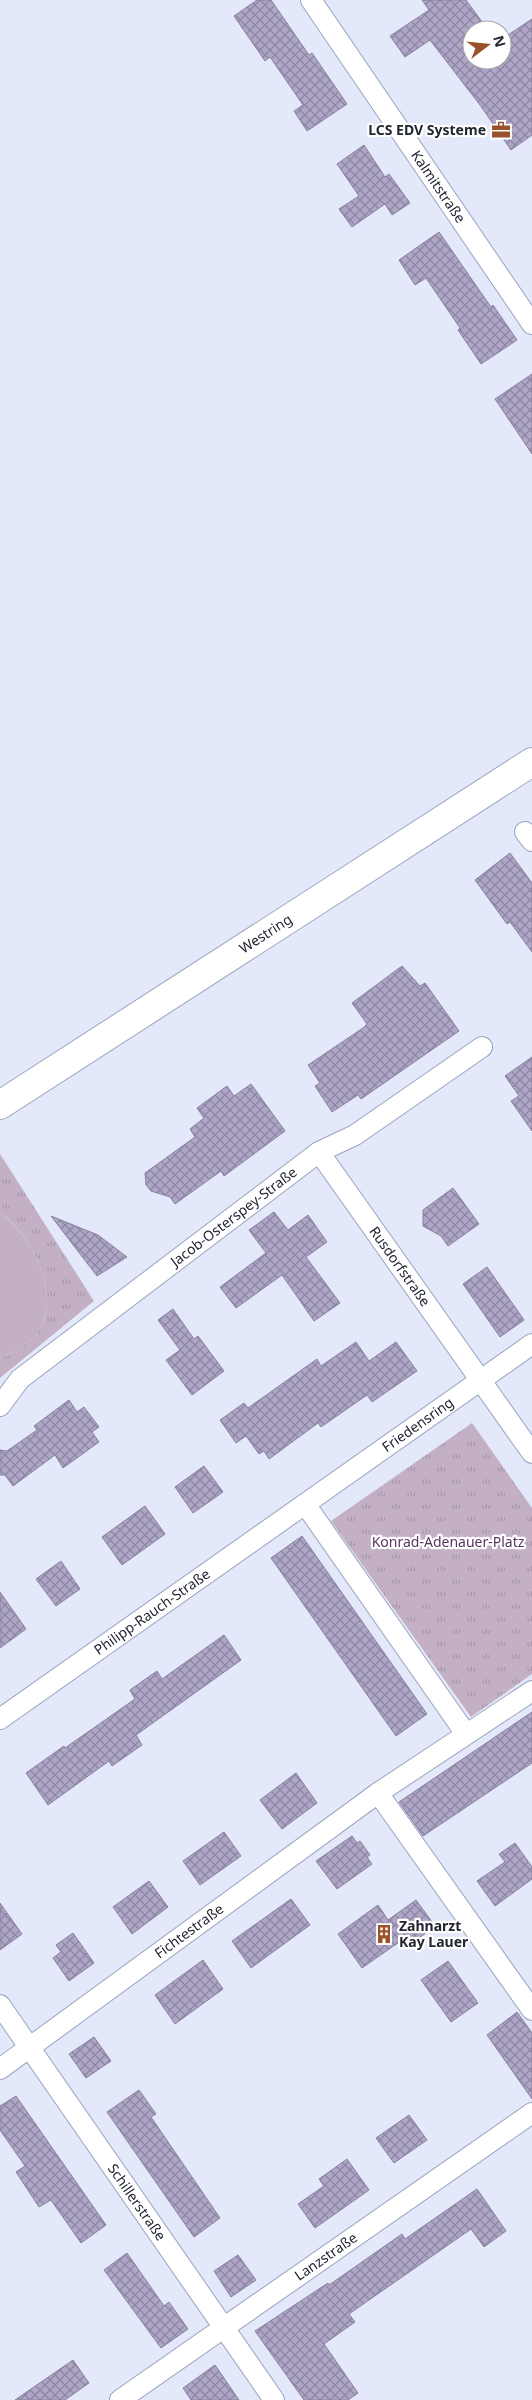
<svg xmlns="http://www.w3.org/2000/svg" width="532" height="2400" viewBox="0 0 532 2400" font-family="'Noto Sans',sans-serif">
	<defs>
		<pattern id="grass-tufts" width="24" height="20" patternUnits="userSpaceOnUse" patternTransform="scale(1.25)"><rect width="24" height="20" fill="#c4b0c5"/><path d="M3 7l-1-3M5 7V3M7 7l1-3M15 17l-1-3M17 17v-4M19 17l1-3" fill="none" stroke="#a897aa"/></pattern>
		<pattern id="building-cross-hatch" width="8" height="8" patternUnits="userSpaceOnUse" patternTransform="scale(1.25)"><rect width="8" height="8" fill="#aea5c7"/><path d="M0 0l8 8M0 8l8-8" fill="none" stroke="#8d86a2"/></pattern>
	</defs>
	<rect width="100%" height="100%" fill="#e3e9fa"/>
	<g fill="url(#grass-tufts)">
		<path d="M0,1154L94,1301L0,1378V1359C10,1353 32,1341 38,1333C63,1297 32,1234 0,1213Z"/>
		<path d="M472,1423L532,1508V1674L471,1717L331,1521Z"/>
	</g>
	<path fill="#c4b0c5" d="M0,1213C32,1235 63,1296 38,1333C32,1341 10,1353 0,1359Z"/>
	<g fill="url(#building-cross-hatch)" stroke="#89829d">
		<path d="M257,0H271L309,55L312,53L347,104L307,131L294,111L303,105L270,57L265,61L234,16Z"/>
		<path d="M422,0H466L488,30H472V60H502V39L532,19V135L511,150L480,105L430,40L405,57L390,36L429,10Z"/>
		<path d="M364,145L385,177L389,174L410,203L392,215L385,204L352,227L339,209L359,196L337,164Z"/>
		<path d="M439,232L491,307L493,305L517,340L481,364L458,330L460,328L426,278L415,285L399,260Z"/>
		<path d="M532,374V454L495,399Z"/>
		<path d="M510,853L532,883V952L510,922L507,924L475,880Z"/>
		<path d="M402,966L420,986L425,983L459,1031L361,1099L358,1095L332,1112L315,1086L320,1083L308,1065L363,1028L367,1024L352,1003Z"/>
		<path d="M532,1057V1131L511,1101L519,1096L505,1076Z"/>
		<path d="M251,1084L285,1131L224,1176L221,1171L175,1204L170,1197L151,1191L146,1185L145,1173L195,1137L190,1129L204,1118L197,1108L227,1086L234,1096Z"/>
		<path d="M453,1188L479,1224L448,1246L441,1236L423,1226V1210Z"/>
		<path d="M274,1212L288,1230L308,1215L327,1242L306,1257L340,1303L314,1321L282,1275L236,1308L220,1287L266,1253L249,1230Z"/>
		<path d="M51,1216L98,1235L127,1257L97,1276Z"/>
		<path d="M487,1267L524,1320L500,1337L463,1284Z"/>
		<path d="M173,1309L194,1339L198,1336L224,1371L192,1395L166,1360L180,1350L158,1320Z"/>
		<path d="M356,1342L369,1361L396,1342L417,1371L372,1402L367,1395L321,1427L318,1423L269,1459L264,1451L259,1454L246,1436L236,1443L220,1420L244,1403L248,1408L317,1359L321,1366Z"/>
		<path d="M69,1400L77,1412L84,1407L99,1427L92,1432L99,1442L63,1468L55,1455L13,1486L5,1475H0V1450L7,1451L37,1430L34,1426Z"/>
		<path d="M204,1466L223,1492L193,1513L175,1487Z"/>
		<path d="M145,1506L165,1534L122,1565L102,1537Z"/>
		<path d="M302,1536L427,1714L396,1736L271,1558Z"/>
		<path d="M61,1561L80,1589L56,1606L36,1579Z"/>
		<path d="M0,1592L26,1629L0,1648Z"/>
		<path d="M224,1635L241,1660L136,1735L142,1745L112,1766L109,1761L48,1805L26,1773L64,1746L65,1748L135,1699L130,1690L157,1671L162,1679Z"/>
		<path d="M532,1712V1763L423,1836L399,1802Z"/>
		<path d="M296,1773L317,1803L282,1829L260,1800Z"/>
		<path d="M224,1832L241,1856L200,1885L183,1861Z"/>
		<path d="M352,1836L357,1843L360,1841L370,1855L367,1857L372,1864L337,1889L316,1861Z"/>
		<path d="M515,1843L532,1867V1879L495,1906L477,1881L505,1862L499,1854Z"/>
		<path d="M149,1881L168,1907L132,1934L113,1907Z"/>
		<path d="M291,1899L310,1925L251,1968L232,1941Z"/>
		<path d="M416,1900L435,1926L407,1947L402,1940L362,1968L338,1934L378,1905L388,1920Z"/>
		<path d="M0,1903L22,1934L0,1950Z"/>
		<path d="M73,1933L94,1963L69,1981L53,1958L61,1952L56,1945Z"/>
		<path d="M203,1960L223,1989L175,2024L155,1995Z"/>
		<path d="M448,1961L478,2003L451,2022L421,1980Z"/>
		<path d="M517,2012L532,2033V2099L487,2035Z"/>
		<path d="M94,2037L111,2061L86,2078L69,2054Z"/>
		<path d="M139,2090L156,2114L151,2117L220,2218L194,2237L107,2112Z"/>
		<path d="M16,2096L106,2225L81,2243L51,2200L39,2207L16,2172L25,2166L0,2130V2106Z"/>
		<path d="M409,2115L427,2140L394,2163L376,2138Z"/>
		<path d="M347,2159L369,2190L315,2228L298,2204L324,2186L319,2179Z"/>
		<path d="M477,2189L506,2231L484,2247L471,2229L349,2314L355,2322L324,2344L358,2393L348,2400H304L255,2331L328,2283L329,2285L402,2234L405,2239Z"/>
		<path d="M127,2253L164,2306L169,2302L188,2329L161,2348L104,2270Z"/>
		<path d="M238,2255L256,2280L231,2297L214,2271Z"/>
		<path d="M73,2360L89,2383L65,2400H15Z"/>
		<path d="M215,2365L239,2400H191L183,2388Z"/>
	</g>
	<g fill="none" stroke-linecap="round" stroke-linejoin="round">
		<g stroke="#9aa4be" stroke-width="22">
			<g id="minor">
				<path id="s1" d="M311,0L532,324"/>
				<path d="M525,832L532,841"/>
				<path id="s2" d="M319,1152L532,1453"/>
				<path id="s3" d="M0,1406L20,1379L319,1152L355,1135L482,1047"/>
				<path d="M305,1504L466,1734"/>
				<path id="s4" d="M0,1719L532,1344"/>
				<path d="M378,1793L532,2010"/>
				<path id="s5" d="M0,2005L274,2400"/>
				<path id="s6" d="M0,2069L378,1793L532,1691"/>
				<path id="s7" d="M120,2400L532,2113"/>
			</g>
		</g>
		<g stroke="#9aa4be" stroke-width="30">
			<g id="secondary">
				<path id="s8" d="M0,1105L532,762"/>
			</g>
		</g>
		<use href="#minor" stroke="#fff" stroke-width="20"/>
		<use href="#secondary" stroke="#fff" stroke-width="28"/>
	</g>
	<defs>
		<g id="office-bare" transform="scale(1.5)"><path d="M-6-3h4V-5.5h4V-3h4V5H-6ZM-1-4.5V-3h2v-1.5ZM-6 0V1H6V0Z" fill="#99522a" stroke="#fff" stroke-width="2.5" paint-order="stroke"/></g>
		<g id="building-bare" transform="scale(1.5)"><path d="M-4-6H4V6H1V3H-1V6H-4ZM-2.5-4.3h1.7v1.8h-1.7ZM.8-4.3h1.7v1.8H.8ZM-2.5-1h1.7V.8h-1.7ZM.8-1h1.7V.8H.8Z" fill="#99522a" stroke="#fff" stroke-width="2.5" paint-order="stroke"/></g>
	</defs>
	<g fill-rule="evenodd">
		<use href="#office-bare" x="501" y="130"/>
		<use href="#building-bare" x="384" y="1934"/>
	</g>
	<g text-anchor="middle" stroke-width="4.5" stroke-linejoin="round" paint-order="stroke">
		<g font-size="14" font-weight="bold" fill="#222630" stroke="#fff" text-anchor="end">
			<text x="486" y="135">LCS EDV Systeme</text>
			<text x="399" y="1931" text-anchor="start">Zahnarzt<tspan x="399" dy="16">Kay Lauer</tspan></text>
		</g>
		<g font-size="14" fill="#222630" stroke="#fff">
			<text dy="5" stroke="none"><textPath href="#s1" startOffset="226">Kalmitstraße</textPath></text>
			<text dy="5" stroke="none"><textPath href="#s8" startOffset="316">Westring</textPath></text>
			<text dy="5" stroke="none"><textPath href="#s3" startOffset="302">Jacob-Osterspey-Straße</textPath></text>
			<text dy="5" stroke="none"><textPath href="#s2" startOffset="140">Rusdorfstraße</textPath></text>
			<text dy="5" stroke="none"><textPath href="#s4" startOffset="511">Friedensring</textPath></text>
			<text dy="5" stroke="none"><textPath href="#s4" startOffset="186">Philipp-Rauch-Straße</textPath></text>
			<text dy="5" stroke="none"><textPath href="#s6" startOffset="234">Fichtestraße</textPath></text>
			<text dy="5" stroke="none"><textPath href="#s5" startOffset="240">Schillerstraße</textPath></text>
			<text dy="5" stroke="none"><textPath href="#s7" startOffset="251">Lanzstraße</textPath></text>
		</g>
		<g font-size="14" fill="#59355c" stroke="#fff">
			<text x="448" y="1547">Konrad-Adenauer-Platz</text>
		</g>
	</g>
	<g transform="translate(487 45) rotate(74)"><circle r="24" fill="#ffffff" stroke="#a7a8ac"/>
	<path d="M0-4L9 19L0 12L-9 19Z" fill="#99522a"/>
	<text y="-8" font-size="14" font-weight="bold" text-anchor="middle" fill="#222630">N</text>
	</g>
</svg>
